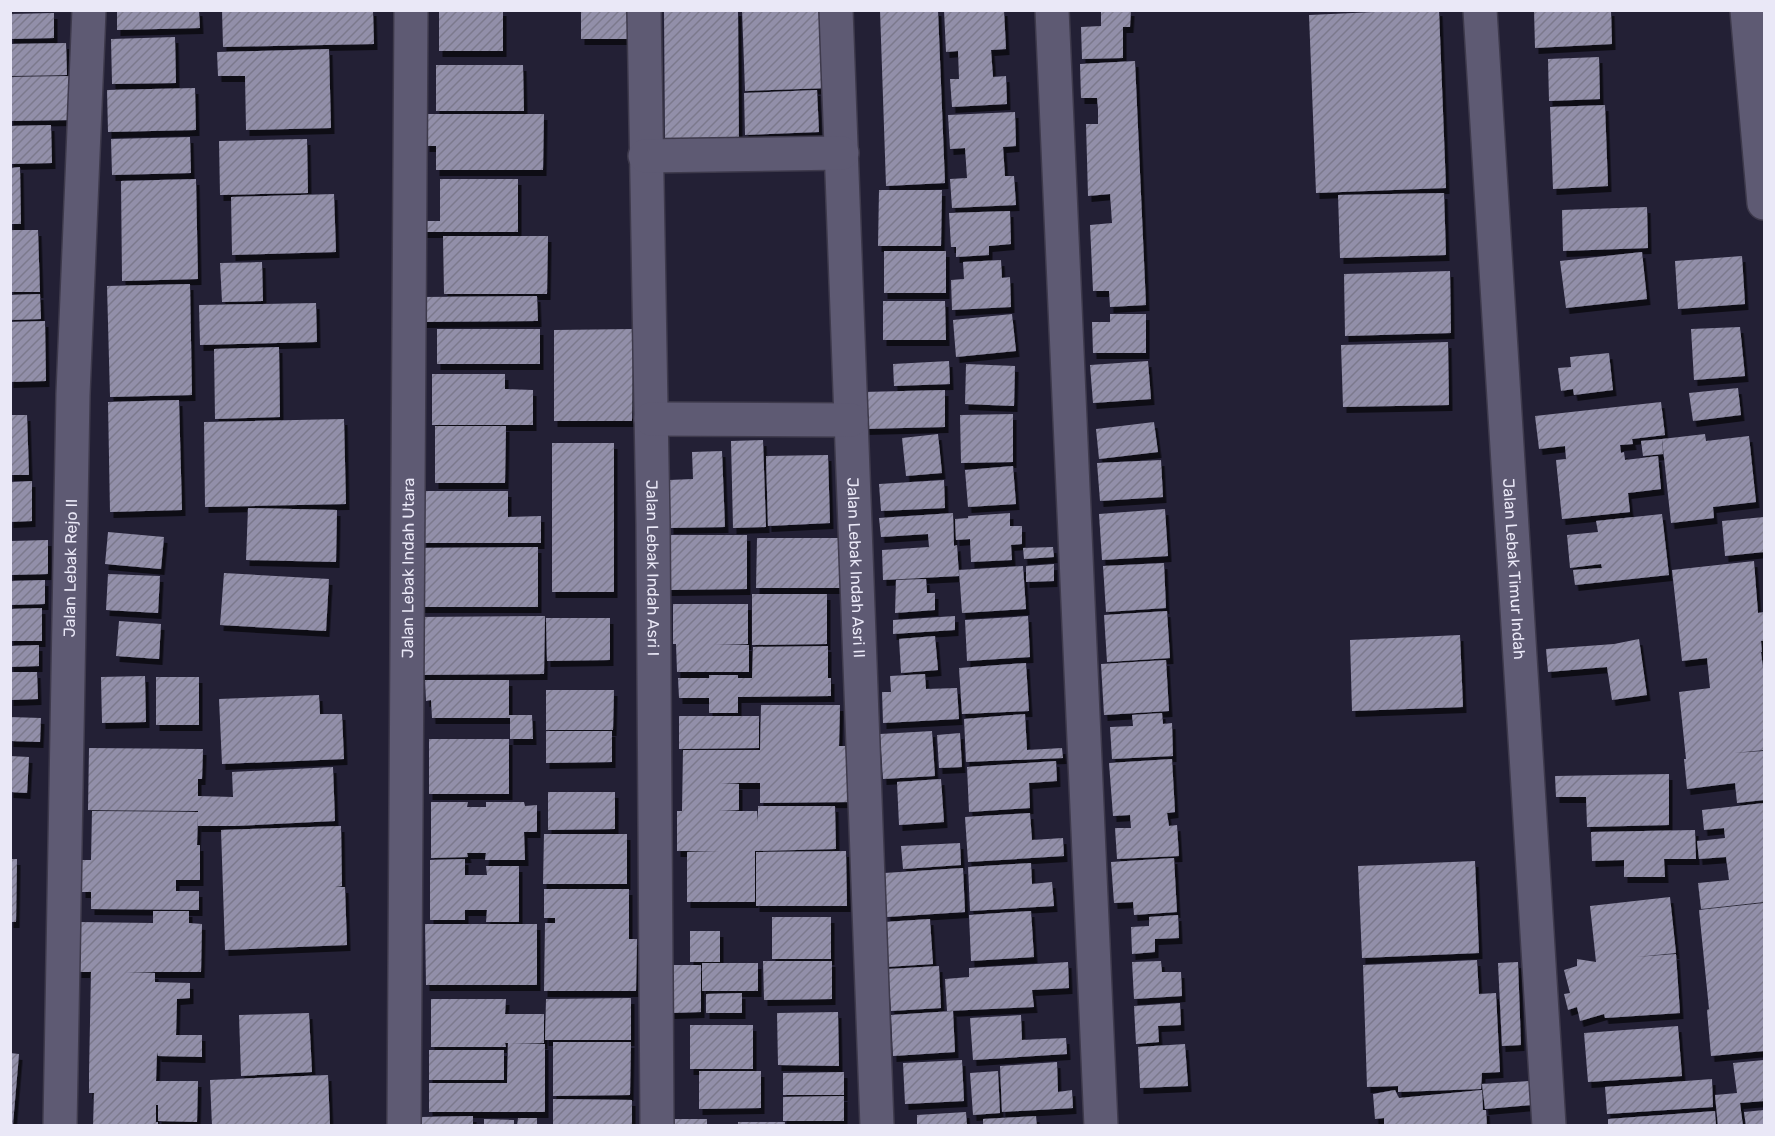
<svg xmlns="http://www.w3.org/2000/svg" width="1775" height="1136" viewBox="0 0 1775 1136" font-family="Rubik,sans-serif">
	<defs>
		<pattern id="building-hatch" width="6" height="6" patternUnits="userSpaceOnUse" patternTransform="scale(1.5)"><rect width="6" height="6" fill="#928fa9"/><path d="M-1 1l2-2M0 6l6-6M5 7l2-2" fill="none" stroke="#7b798c"/></pattern>
		<filter id="shadow"><feDropShadow dx="3.5" dy="6" stdDeviation="0" flood-color="#0009"/></filter>
	</defs>
	<rect width="100%" height="100%" fill="#232035"/>
	<g fill="url(#building-hatch)" filter="url(#shadow)">
		<path d="M117,10H199L200,28L117,30Z"/>
		<path d="M222,10H373L374,44L223,47Z"/>
		<rect x="439" y="10" width="64" height="41"/>
		<rect x="581" y="10" width="51" height="29"/>
		<path d="M664,10H738L739,149L665,150Z"/>
		<path d="M742,10H828L830,88L745,91Z"/>
		<path d="M880,10H938L945,183L886,186Z"/>
		<path d="M944,10H1004L1006,49L991,50L993,77L1006,76L1007,104L952,107L950,79H959L958,51L946,52Z"/>
		<path d="M1101,10H1131L1130,27H1123V58L1082,59L1081,27L1101,26Z"/>
		<path d="M1419,10H1439L1446,188L1316,193L1309,15Z"/>
		<path d="M1534,10H1611L1612,44L1535,48Z"/>
		<path d="M54,13V38L10,39V14Z"/>
		<path d="M175,37L176,83L112,84L111,39Z"/>
		<path d="M66,43L67,75L10,76V44Z"/>
		<path d="M329,49L331,128L246,130L245,76H218L217,52Z"/>
		<path d="M1599,57L1600,99L1549,101L1548,59Z"/>
		<path d="M1135,61L1146,305L1110,307L1109,291H1093L1090,225L1112,223L1110,194L1088,196L1086,124H1098V109L1097,98H1081L1080,64Z"/>
		<path d="M436,65H523L524,111H436Z"/>
		<path d="M70,76L71,120L10,121V77Z"/>
		<path d="M195,88L196,130L108,132L107,90Z"/>
		<path d="M817,90L819,132L745,135L744,93Z"/>
		<path d="M1605,105L1608,186L1553,189L1550,107Z"/>
		<path d="M1015,112L1016,146L1003,147L1005,176H1014L1016,205L952,208L950,179L967,178L965,148L950,149L948,115Z"/>
		<path d="M426,114H544L543,170H436V146H426Z"/>
		<path d="M51,125L52,163L10,164V126Z"/>
		<path d="M190,137L191,173L112,175L111,139Z"/>
		<path d="M307,139L308,193L220,195L219,141Z"/>
		<path d="M20,167L21,224H10V168Z"/>
		<path d="M196,179L198,279L122,281L121,181Z"/>
		<path d="M440,179H518V232H420L421,221H440Z"/>
		<path d="M879,190H942L941,246H878Z"/>
		<path d="M1444,193L1446,255L1340,258L1338,195Z"/>
		<path d="M334,194L336,252L232,255L231,197Z"/>
		<path d="M1647,207L1648,248L1563,251L1562,210Z"/>
		<path d="M1010,211L1011,244L989,246V255L956,257V247H951L949,213Z"/>
		<path d="M10,230H38L40,292H10Z"/>
		<path d="M443,236H548L547,294H444Z"/>
		<rect x="884" y="251" width="62" height="42"/>
		<path d="M1642,252L1647,299L1566,308L1560,261Z"/>
		<path d="M1742,256L1745,304L1678,309L1675,261Z"/>
		<path d="M1001,260L1002,278L1010,277L1011,307L952,310L951,280L964,279L963,262Z"/>
		<path d="M262,262L263,301L222,302L220,263Z"/>
		<path d="M1450,271L1451,333L1345,336L1344,274Z"/>
		<path d="M190,284L192,395L110,397L107,286Z"/>
		<path d="M40,294L41,319L10,320V295Z"/>
		<path d="M537,296L538,321L421,322V297Z"/>
		<path d="M883,301H945L946,340H883Z"/>
		<path d="M316,303L317,342L200,345L199,305Z"/>
		<path d="M1012,314L1016,351L956,357L953,320Z"/>
		<path d="M1110,314H1146V353H1093L1092,322H1110Z"/>
		<path d="M45,321L46,381L10,382V322Z"/>
		<path d="M1740,327L1745,376L1694,380L1691,329Z"/>
		<rect x="437" y="329" width="103" height="35"/>
		<path d="M633,329L632,421H554V330Z"/>
		<path d="M1448,342L1449,405L1343,407L1341,345Z"/>
		<path d="M279,347L280,417L215,419L214,349Z"/>
		<path d="M1609,353L1613,390L1574,395L1573,389L1561,391L1558,368L1571,367L1570,357Z"/>
		<path d="M949,361L950,384L894,386L893,364Z"/>
		<path d="M1148,361L1151,399L1093,403L1090,365Z"/>
		<path d="M966,364L1015,366L1014,406L965,404Z"/>
		<path d="M432,374H505V389L533,390V425H432Z"/>
		<path d="M1738,388L1741,415L1693,421L1689,393Z"/>
		<path d="M945,390V427L863,429L862,392Z"/>
		<path d="M179,400L182,510L110,512L108,402Z"/>
		<path d="M1661,402L1665,435L1632,439L1633,444L1620,445L1621,453L1624,452L1625,460L1658,456L1661,489L1628,493L1630,512L1562,519L1556,460L1566,459L1565,446L1539,449L1535,416Z"/>
		<path d="M1013,414V462L961,463L960,415Z"/>
		<path d="M10,415H27L29,475H10Z"/>
		<path d="M344,419L346,504L205,507L204,422Z"/>
		<path d="M1154,422L1158,452L1099,459L1096,429Z"/>
		<path d="M435,426H506L505,483H435Z"/>
		<path d="M938,434L942,473L906,476L902,438Z"/>
		<path d="M1705,434L1706,441L1749,436L1756,502L1713,507L1714,518L1671,523L1662,439Z"/>
		<path d="M1662,439L1663,454L1643,456L1641,441Z"/>
		<path d="M763,440L766,527L733,528L731,441Z"/>
		<rect x="552" y="443" width="62" height="149"/>
		<path d="M722,451L725,527L670,528L669,480L693,479L692,452Z"/>
		<path d="M828,455L830,523L768,526L766,456Z"/>
		<path d="M1161,460L1163,497L1100,501L1097,463Z"/>
		<path d="M1013,466L1016,504L968,507L965,470Z"/>
		<path d="M944,480L945,508L881,511L879,484Z"/>
		<path d="M32,481V521L10,522V482Z"/>
		<path d="M424,491H508V517L541,516V543H423Z"/>
		<path d="M248,508L337,510L336,562L246,560Z"/>
		<path d="M1165,509L1168,556L1102,560L1099,514Z"/>
		<path d="M953,513L954,546L957,545L959,576L883,580L882,550L929,547L928,534L881,537L879,518Z"/>
		<path d="M1010,513V526H1022V544L1011,545L1012,560L971,562L970,539L956,540L955,519L968,518V516Z"/>
		<path d="M1662,514L1669,575L1575,585L1573,570L1602,568L1601,564L1570,568L1567,535L1598,532L1596,521Z"/>
		<path d="M1764,517V552L1725,556L1722,521Z"/>
		<path d="M108,532L164,537L161,569L105,564Z"/>
		<path d="M668,535H747V589L668,590Z"/>
		<path d="M757,538H848V588H756Z"/>
		<path d="M48,540V574L10,575V541Z"/>
		<path d="M538,547V607H411V548Z"/>
		<path d="M1053,547L1054,557L1024,559L1023,548Z"/>
		<path d="M1754,561L1758,613L1764,612V641H1761L1762,652H1761L1763,668H1764V698H1763L1764,750L1734,753L1764,751V800L1737,803L1735,783L1687,789L1684,759H1686L1679,692L1710,688L1707,658L1682,661L1672,570Z"/>
		<path d="M1164,563L1166,608L1106,612L1103,566Z"/>
		<path d="M1054,564V581L1026,582V566Z"/>
		<path d="M1023,566L1026,609L962,613L959,570Z"/>
		<path d="M224,573L329,579L326,631L220,625Z"/>
		<path d="M108,574L160,576L158,613L106,610Z"/>
		<path d="M926,579L927,593H935V610L895,613L896,580Z"/>
		<path d="M45,580V604L10,605V581Z"/>
		<path d="M752,594H827V644L752,645Z"/>
		<path d="M673,604H748V644L714,645H749V672H677L676,644H673Z"/>
		<path d="M42,608V641H10V609Z"/>
		<path d="M1167,611L1170,658L1107,662L1104,615Z"/>
		<path d="M545,616L544,674L414,675V617Z"/>
		<path d="M955,616V630L893,634V620Z"/>
		<path d="M1028,616L1030,657L967,661L965,620Z"/>
		<path d="M546,618H610V660L547,661Z"/>
		<path d="M119,621L161,624L159,659L116,656Z"/>
		<path d="M1460,635L1463,707L1352,711L1350,640Z"/>
		<path d="M935,636L938,670L901,673L899,639Z"/>
		<path d="M1639,639L1647,695L1612,700L1607,667L1548,672L1546,649L1614,644Z"/>
		<path d="M39,645V666L10,667V646Z"/>
		<path d="M828,646V678H831V696L738,697V713H709V698H679L678,678H709V675H738V678H752L753,647Z"/>
		<path d="M1166,660L1169,711L1104,715L1101,664Z"/>
		<path d="M1026,663L1029,711L962,714L959,668Z"/>
		<path d="M10,672H37L38,699L10,700Z"/>
		<path d="M925,674L926,689L957,688L959,719L883,723L882,692H891L890,676Z"/>
		<path d="M145,676L146,722L102,723L101,677Z"/>
		<rect x="156" y="677" width="43" height="48"/>
		<path d="M425,680H509V715H532L533,739H510V718H432L431,700L426,701Z"/>
		<path d="M546,690H614L613,730H546Z"/>
		<path d="M319,695L320,714H342L344,759L222,764L219,699Z"/>
		<path d="M761,705H840L839,746H850L851,802L760,803V783H720L739,784V810L718,811H757L758,822V806H835L836,849L755,851V902H687V852L719,851H677V811H682L683,750H760Z"/>
		<path d="M1162,713L1163,724L1172,723L1173,756L1112,759L1110,727L1133,726L1132,715Z"/>
		<path d="M1025,714L1027,750L1062,748L1063,758L966,762L964,719Z"/>
		<path d="M679,716H759V748L679,749Z"/>
		<path d="M10,717L41,718L40,742L10,741Z"/>
		<path d="M546,731H612V762L546,763Z"/>
		<path d="M932,731L935,776L883,779L880,734Z"/>
		<path d="M960,733L962,767L939,768L937,735Z"/>
		<rect x="429" y="739" width="80" height="55"/>
		<path d="M89,748L203,749L202,779H198V796L233,797L232,772L333,767L335,821L235,826H198V815L197,845H200V880H176V891H199V910L91,909V892H82V860H91L92,811L198,812V811L88,810Z"/>
		<path d="M10,756L29,757L27,793L10,792Z"/>
		<path d="M1172,759L1175,812L1167,813L1169,826L1177,825L1179,856L1117,859L1115,828H1131L1130,815L1113,816L1109,763Z"/>
		<path d="M1056,761L1057,781L1029,783L1030,808L969,812L967,767Z"/>
		<path d="M1669,774V825L1587,827L1586,797H1556L1555,776Z"/>
		<path d="M941,779L944,822L899,825L897,782Z"/>
		<path d="M548,792H615V829L548,830Z"/>
		<path d="M431,802H468L467,807H486V802H524L525,806L537,805V832H524L525,860H485L486,853H467L468,857L431,858Z"/>
		<path d="M1764,803V902L1701,909L1698,883L1729,880L1726,857L1699,859L1697,841L1725,838L1724,828L1704,830L1702,810Z"/>
		<path d="M1030,813L1032,840L1063,838L1064,856L968,862L965,817Z"/>
		<path d="M341,826L342,886L335,887H345L347,945L225,950L221,830Z"/>
		<path d="M1695,830L1696,859H1664L1665,877H1624V860L1592,861L1591,832Z"/>
		<path d="M544,834H627V884H543Z"/>
		<path d="M960,843L961,865L903,869L901,846Z"/>
		<path d="M846,851L847,906H756V852Z"/>
		<path d="M1174,858L1177,912L1134,915L1133,902L1114,903L1111,862Z"/>
		<path d="M10,859H17L16,922H10Z"/>
		<path d="M465,859V875H487L486,866H519V922H486L487,910H465V920H430V860Z"/>
		<path d="M1475,861L1479,953L1362,958L1358,866Z"/>
		<path d="M1031,863L1032,884L1052,882L1054,906L970,911L968,867Z"/>
		<path d="M963,868L965,912L887,917L884,873Z"/>
		<path d="M544,889H629V939H637L636,991H544L545,923H555V918H544Z"/>
		<path d="M1670,897L1676,953L1636,957L1676,954L1680,1013L1605,1018L1604,1014L1580,1021L1577,1007L1568,1010L1564,994L1570,993L1564,970L1577,966V959L1596,962L1590,906Z"/>
		<path d="M1764,903V1051L1711,1056L1707,1010L1709,1009L1699,910Z"/>
		<path d="M153,911H189V923L202,924L201,972H125L155,973V982L190,983V998L177,999L176,1035H202V1057L158,1056L157,1052L156,1081H198L197,1122L158,1121V1105H156V1122H158V1126H93L94,1093H89V1073L91,972H78V922L153,923Z"/>
		<path d="M1031,911L1034,957L971,961L969,915Z"/>
		<path d="M1178,915L1179,938L1155,939V952L1132,954L1131,927L1149,926V917Z"/>
		<rect x="772" y="917" width="59" height="42"/>
		<path d="M930,919L933,964L886,967L884,922Z"/>
		<path d="M425,924H537V985H426Z"/>
		<rect x="690" y="931" width="30" height="31"/>
		<path d="M1477,960L1479,994L1496,993L1500,1072L1482,1073L1481,1089L1398,1092V1086L1367,1087L1363,965Z"/>
		<path d="M763,961H832V999L764,1000Z"/>
		<path d="M1161,961L1162,972H1181L1182,996L1134,999L1132,962Z"/>
		<path d="M1068,962L1069,988L1032,990L1034,1007L947,1011L945,979L969,977V968Z"/>
		<path d="M1518,962L1521,1045L1502,1046L1498,963Z"/>
		<rect x="702" y="963" width="56" height="28"/>
		<path d="M670,965H701V1012L671,1013Z"/>
		<path d="M939,966L941,1008L891,1011L888,969Z"/>
		<path d="M742,993V1013H706V994Z"/>
		<path d="M631,998V1040H545L546,999Z"/>
		<path d="M431,999H506L505,1014H544V1043L510,1044H545V1112H429V1083H507L508,1043H505L506,1047H431Z"/>
		<path d="M1180,1003L1181,1025L1158,1026L1159,1042L1136,1044L1134,1006Z"/>
		<path d="M953,1011L955,1052L893,1056L891,1015Z"/>
		<path d="M838,1012L839,1066L778,1065L777,1013Z"/>
		<path d="M309,1013L312,1072L241,1076L239,1015Z"/>
		<path d="M1021,1015L1022,1040L1066,1038L1067,1054L973,1060L970,1018Z"/>
		<rect x="690" y="1025" width="63" height="44"/>
		<path d="M1678,1026L1682,1076L1588,1082L1584,1033Z"/>
		<path d="M553,1042H631L630,1095L553,1096Z"/>
		<path d="M1185,1044L1188,1086L1140,1088L1138,1047Z"/>
		<rect x="429" y="1050" width="75" height="30"/>
		<path d="M10,1053L19,1054L13,1124H10Z"/>
		<path d="M962,1060L964,1101L905,1104L903,1063Z"/>
		<path d="M1764,1060V1101L1740,1103L1743,1126H1718L1715,1095L1737,1093L1733,1063Z"/>
		<path d="M1057,1062L1058,1092L1072,1090L1073,1108L1002,1112L1000,1066Z"/>
		<path d="M699,1071H761V1108L699,1109Z"/>
		<path d="M998,1071L1000,1113L973,1115L970,1073Z"/>
		<path d="M844,1072V1095H783V1073Z"/>
		<path d="M328,1075L330,1126H212L210,1080Z"/>
		<path d="M1712,1079L1713,1107L1607,1114L1605,1087Z"/>
		<path d="M1529,1081L1532,1105L1485,1109L1482,1084Z"/>
		<path d="M1395,1090L1399,1098L1482,1090L1483,1110H1486L1487,1126H1384V1118L1375,1119L1373,1094Z"/>
		<path d="M844,1096V1121H783V1097Z"/>
		<path d="M553,1099L632,1100V1126H553Z"/>
		<path d="M1764,1110V1126H1746L1744,1112Z"/>
		<path d="M1715,1111L1716,1126H1608V1119Z"/>
		<path d="M966,1112L967,1126H917V1115Z"/>
		<path d="M473,1116V1126H421V1117Z"/>
		<path d="M1036,1116L1037,1126H983V1119Z"/>
		<path d="M518,1118H537V1126H517Z"/>
		<path d="M484,1119L514,1120V1126H484Z"/>
		<rect x="671" y="1119" width="36" height="7"/>
		<rect x="738" y="1122" width="47" height="4"/>
	</g>
	<g fill="none" stroke-linecap="round" stroke-linejoin="round">
		<g stroke="#3e3a4c" stroke-width="36">
			<g id="minor">
				<path id="s1" d="M644,10L653,523L657,1126"/>
				<path id="s2" d="M836,10L877,1126"/>
				<path d="M1052,10L1101,1126"/>
				<path id="s3" d="M1480,10L1549,1126"/>
				<path d="M1747,10L1764,203"/>
				<path d="M645,156L842,153"/>
				<path d="M651,419L851,420"/>
				<path id="s4" d="M60,1126L73,394L89,10"/>
				<path id="s5" d="M404,1126L411,10"/>
			</g>
		</g>
		<use href="#minor" stroke="#5e5a73" stroke-width="33"/>
	</g>
	<g text-anchor="middle" stroke-width="6" stroke-linejoin="round" paint-order="stroke">
		<g font-size="16" fill="#eae8f7" stroke="#0d0b14">
			<text dy="6" stroke="none"><textPath href="#s4" startOffset="558">Jalan Lebak Rejo II</textPath></text>
			<text dy="6" stroke="none"><textPath href="#s5" startOffset="558">Jalan Lebak Indah Utara</textPath></text>
			<text dy="6" stroke="none"><textPath href="#s1" startOffset="558">Jalan Lebak Indah Asri I</textPath></text>
			<text dy="6" stroke="none"><textPath href="#s2" startOffset="558">Jalan Lebak Indah Asri II</textPath></text>
			<text dy="6" stroke="none"><textPath href="#s3" startOffset="560">Jalan Lebak Timur Indah</textPath></text>
		</g>
	</g>
	<rect width="1775" height="1136" fill="none" stroke="#eae8f7" stroke-width="24"/>
</svg>
